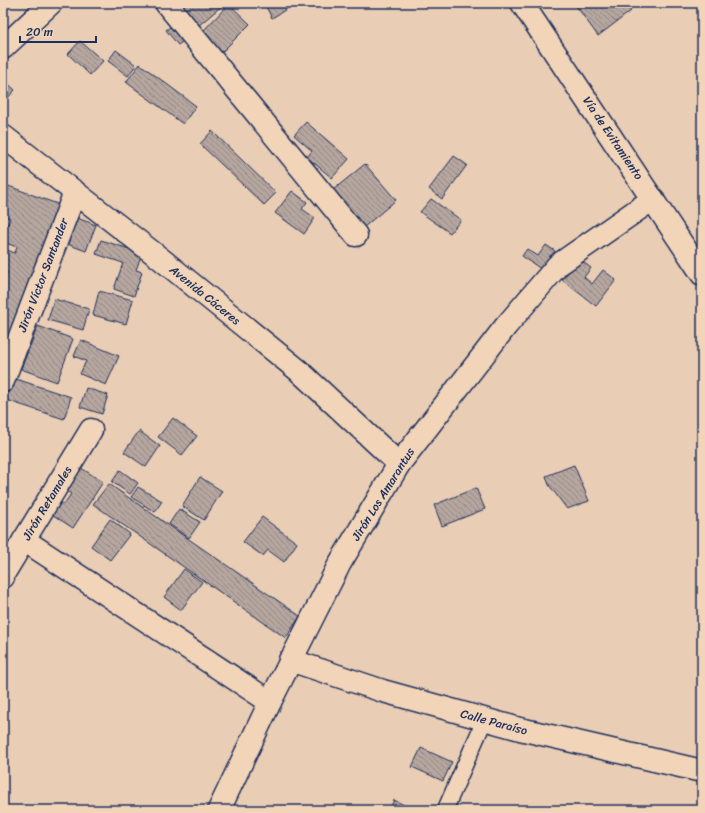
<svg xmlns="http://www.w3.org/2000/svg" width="705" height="813" viewBox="0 0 705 813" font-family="Sriracha,sans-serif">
	<defs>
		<pattern id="building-back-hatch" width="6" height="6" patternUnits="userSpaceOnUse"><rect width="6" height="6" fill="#b6a69f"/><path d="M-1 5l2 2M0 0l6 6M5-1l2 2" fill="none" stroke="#938885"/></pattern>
	</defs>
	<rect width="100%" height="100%" fill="#e9cdb4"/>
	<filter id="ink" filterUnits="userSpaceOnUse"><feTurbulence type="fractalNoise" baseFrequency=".025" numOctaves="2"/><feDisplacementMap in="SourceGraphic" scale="8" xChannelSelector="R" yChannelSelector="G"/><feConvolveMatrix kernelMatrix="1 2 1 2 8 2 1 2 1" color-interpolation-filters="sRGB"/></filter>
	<g filter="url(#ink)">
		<g fill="url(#building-back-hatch)" stroke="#1b2f5e">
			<path d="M113,3H122L118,8Z"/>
			<path d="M180,3H223L224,4L198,26Z"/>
			<path d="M264,3H292L293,5L272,18Z"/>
			<path d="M574,3H625L631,11L598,36Z"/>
			<path d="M229,4L250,24L222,52L202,32Z"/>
			<path d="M176,23L187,38L178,45L166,30Z"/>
			<path d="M80,41L103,61L90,75L68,54Z"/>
			<path d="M116,50L136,65L128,76L108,61Z"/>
			<path d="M140,64L196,106L183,124L126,82Z"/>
			<path d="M3,79L15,90L3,103Z"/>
			<path d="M306,122L349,159L332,178L307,157L312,151L294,135Z"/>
			<path d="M212,131L276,193L264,205L200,144Z"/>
			<path d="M454,156L467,165L442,199L429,189Z"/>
			<path d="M365,164L396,200L364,227L333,190Z"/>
			<path d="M3,184L60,205L3,353V281H4L7,272L3,270V252L4,249L15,253L17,247L3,242V222L8,224L10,218L3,216Z"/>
			<path d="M292,191L307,202L302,209L315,218L304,234L275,213Z"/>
			<path d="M431,199L461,220L450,233L420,212Z"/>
			<path d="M77,218L96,225L86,251L67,244Z"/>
			<path d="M101,240L142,253L136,270L142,272L134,296L114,289L123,263L96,254Z"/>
			<path d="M546,245L555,251L541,269L522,256L527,249L538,256Z"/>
			<path d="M579,259L591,268L584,277L592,284L603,270L616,280L596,306L562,280Z"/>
			<path d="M99,291L133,300L126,324L93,315Z"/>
			<path d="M54,299L89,309L83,330L48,320Z"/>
			<path d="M38,326L73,339L57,382L21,369Z"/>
			<path d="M81,340L119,356L106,385L80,374L86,361L74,356Z"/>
			<path d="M13,378L71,397L64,419L6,400Z"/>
			<path d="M86,388L108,395L102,414L80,407Z"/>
			<path d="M173,418L197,436L182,455L158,437Z"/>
			<path d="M139,431L160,446L146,467L124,452Z"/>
			<path d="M574,465L589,501L567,509L549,485L546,476Z"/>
			<path d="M78,466L103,482L73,528L50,513L58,501L64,504L71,494L63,489Z"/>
			<path d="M120,470L138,483L130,494L112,482Z"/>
			<path d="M200,477L222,491L204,520L182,506Z"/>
			<path d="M109,484L300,616L286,638L93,504Z"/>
			<path d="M138,487L162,501L155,512L131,497Z"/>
			<path d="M476,488L485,509L442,526L434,505Z"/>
			<path d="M179,509L200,522L189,538L169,524Z"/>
			<path d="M262,517L297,543L284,562L268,550L263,556L243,542Z"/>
			<path d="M110,519L130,534L110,560L91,546Z"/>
			<path d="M184,569L202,582L181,610L164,597Z"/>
			<path d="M421,748L452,762L443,781L412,767Z"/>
			<path d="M394,800L414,810H389Z"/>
		</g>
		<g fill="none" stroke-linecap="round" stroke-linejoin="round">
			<g stroke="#1b2f5e" stroke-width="18">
				<path id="lane" d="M445,810L485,719"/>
			</g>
			<g stroke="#1b2f5e" stroke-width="25">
				<g id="street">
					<path d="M166,3L356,235"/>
					<path d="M3,48L51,3"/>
					<path d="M3,136L161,259L298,370L399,464"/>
					<path d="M3,381L75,192"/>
					<path d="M24,540L270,702"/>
					<path d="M3,577L4,573L91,430"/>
					<path d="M290,660L383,691L520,729L702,771"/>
					<path d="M219,810L270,702L340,563L399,464L506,326L558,265L653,199"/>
				</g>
			</g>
			<g stroke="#1b2f5e" stroke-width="25">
				<path id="highway" d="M522,3L702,274"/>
			</g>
			<use href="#lane" stroke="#f2d4b8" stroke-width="15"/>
			<use href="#street" stroke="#f2d4b8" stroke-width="22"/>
			<use href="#highway" stroke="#f2d4b8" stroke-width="22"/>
		</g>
	</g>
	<g text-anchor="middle" stroke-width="3" stroke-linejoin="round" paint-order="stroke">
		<g font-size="12" fill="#1b2f5e" stroke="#f2d4b8">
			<text transform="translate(613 138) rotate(56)" y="4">Vía de Evitamiento</text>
			<text transform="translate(43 275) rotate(-69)" y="4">Jirón Víctor Santander</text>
			<text transform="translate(205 295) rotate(39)" y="4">Avenida Cáceres</text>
			<text transform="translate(383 494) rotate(-58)" y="4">Jirón Los Amarantus</text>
			<text transform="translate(47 503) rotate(-59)" y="4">Jirón Retamales</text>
			<text transform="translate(494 722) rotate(15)" y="4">Calle Paraíso</text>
		</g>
	</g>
	<rect width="705" height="813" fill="none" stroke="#f2d4b8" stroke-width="16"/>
	<rect x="8" y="8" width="689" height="797" fill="none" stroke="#1b2f5e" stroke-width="1.5" filter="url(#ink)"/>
	<path d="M20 36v6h76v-6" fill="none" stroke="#1b2f5e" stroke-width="2"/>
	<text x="26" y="36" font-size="12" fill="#1b2f5e" stroke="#f2d4b8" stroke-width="3" paint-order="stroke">20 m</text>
</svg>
